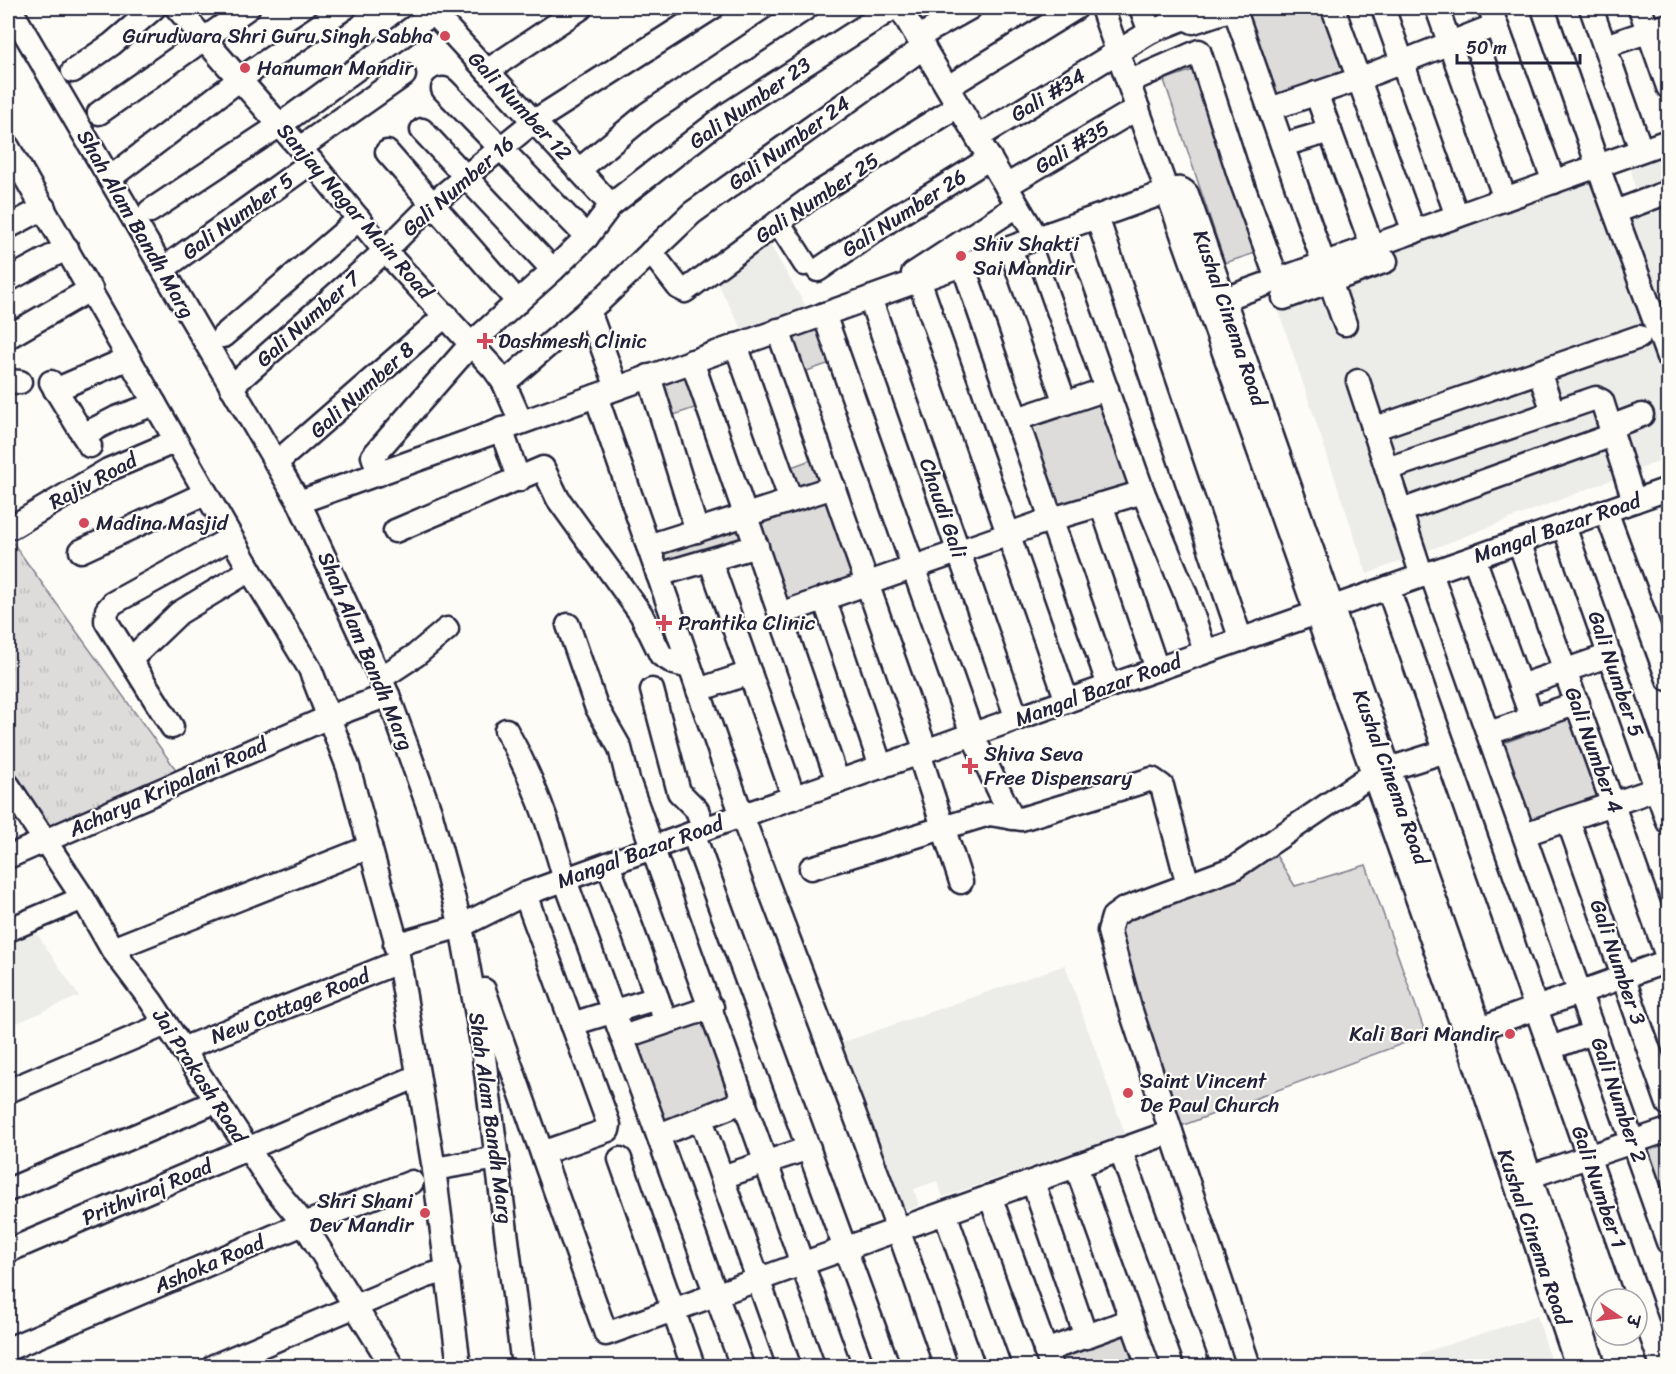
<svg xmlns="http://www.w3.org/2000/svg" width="1676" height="1374" viewBox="0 0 1676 1374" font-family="Sriracha,'Playpen Sans Deva',sans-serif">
	<defs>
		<pattern id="grass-tufts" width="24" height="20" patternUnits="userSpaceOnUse" patternTransform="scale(1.5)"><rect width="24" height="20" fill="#dddcdb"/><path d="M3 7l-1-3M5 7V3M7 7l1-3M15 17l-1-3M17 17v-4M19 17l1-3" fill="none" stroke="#bdbcbd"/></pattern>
	</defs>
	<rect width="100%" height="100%" fill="#fdfcf7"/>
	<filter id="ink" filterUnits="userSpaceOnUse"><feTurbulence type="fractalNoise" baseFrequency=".0167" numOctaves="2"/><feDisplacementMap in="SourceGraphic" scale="12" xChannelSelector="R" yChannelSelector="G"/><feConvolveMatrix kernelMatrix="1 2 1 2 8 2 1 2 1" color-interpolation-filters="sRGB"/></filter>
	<g filter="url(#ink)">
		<g fill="#ecece9">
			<path d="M1668,151V458L1367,574L1273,294L1606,173L1617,203L1636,193L1630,164Z"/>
			<path d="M768,241L809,312L745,335L712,273Z"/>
			<path d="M35,931L79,996L8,1027V942Z"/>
			<path d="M1065,965L1125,1134L943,1197L937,1181L914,1189L919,1206L900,1212L841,1043Z"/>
			<path d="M1537,1316L1553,1366H1423L1419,1354Z"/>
		</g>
		<path fill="url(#grass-tufts)" stroke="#807f8b" stroke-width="1.5" d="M8,536L177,771L47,828L8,769Z"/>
		<g fill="#dddcdb" stroke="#807f8b" stroke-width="1.5">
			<path d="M1266,8H1322L1345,73L1273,98L1243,16Z"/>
			<path d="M1193,70L1255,253L1225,263L1164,80Z"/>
			<path d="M822,320L836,361L798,374L784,334Z"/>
			<path d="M689,375L700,406L668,417L658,386Z"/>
			<path d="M1101,401L1130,484L1058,510L1029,427Z"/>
			<path d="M816,458L824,484L794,494L786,469Z"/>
			<path d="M828,494L857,577L785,603L756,520Z"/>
			<path d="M742,522L749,543L667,567L660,547Z"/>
			<path d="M1573,718L1602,800L1530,826L1501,744Z"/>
			<path d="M1272,849L1295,886L1366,865L1426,1035L1173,1129L1114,917Z"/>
			<path d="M706,1019L735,1102L663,1128L634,1045Z"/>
			<path d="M1668,1133V1227L1638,1144Z"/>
			<path d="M1123,1334L1135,1366H1054L1051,1360Z"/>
		</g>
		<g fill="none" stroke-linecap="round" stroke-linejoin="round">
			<g stroke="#22223b" stroke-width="27">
				<g id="minor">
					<path d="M10,8L299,502L388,695L430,811L461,926L483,1049L523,1366"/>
					<path d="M177,8L312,162L385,251L494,369L504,383L521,422"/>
					<path d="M429,8L611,205"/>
					<path d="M900,8L1037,238"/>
					<path d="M1102,8L1465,1033L1577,1366"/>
					<path d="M1141,8L1150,32"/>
					<path d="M1234,8L1345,324"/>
					<path d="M1333,8L1414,232"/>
					<path d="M1383,8L1457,216"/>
					<path d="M1437,8L1505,199"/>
					<path d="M1490,8L1554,182"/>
					<path d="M1543,8L1601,175L1668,357"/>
					<path d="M1591,8L1641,150"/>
					<path d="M1640,8L1668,87"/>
					<path d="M918,37L970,8"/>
					<path d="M1605,46L1668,25"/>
					<path d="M73,71L112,44L154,8"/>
					<path d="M487,71L581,8"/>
					<path d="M1128,82L1199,51L1239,175L1277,279"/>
					<path d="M948,87L1076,8"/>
					<path d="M443,89L587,237"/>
					<path d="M1316,93L1372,246"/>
					<path d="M1270,109L1359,79L1496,25"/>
					<path d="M99,113L248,8"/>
					<path d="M422,130L553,270"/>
					<path d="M978,137L1150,32L1185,18L1193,22L1235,8"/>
					<path d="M1283,145L1330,131"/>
					<path d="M8,147L250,570L310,669L348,767L395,937L434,1169L459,1366"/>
					<path d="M300,148L404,75"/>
					<path d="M387,152L518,302"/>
					<path d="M580,169L647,114L806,8"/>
					<path d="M110,178L240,79L345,8"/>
					<path d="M1006,186L1138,108"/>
					<path d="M150,211L280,125L440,8"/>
					<path d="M1615,212L1668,192"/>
					<path d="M1097,217L1241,640"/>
					<path d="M778,222L805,264"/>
					<path d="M8,227L44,208"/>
					<path d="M1051,233L1143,492L1186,595L1205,651"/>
					<path d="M1010,248L1065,403"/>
					<path d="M651,252L679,288L685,291L812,197L958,106"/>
					<path d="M963,265L1109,686"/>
					<path d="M163,269L312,162"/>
					<path d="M818,270L892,219L990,158"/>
					<path d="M913,274L1017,206"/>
					<path d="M8,280L67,248"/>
					<path d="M919,280L1067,701"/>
					<path d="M870,298L1017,719"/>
					<path d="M1284,298L1386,261"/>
					<path d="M1210,304L1668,141"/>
					<path d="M589,311L617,388"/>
					<path d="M824,314L972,734L1012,818"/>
					<path d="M778,330L926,751"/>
					<path d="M223,336L359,219"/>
					<path d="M8,337L91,289"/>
					<path d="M736,345L791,501"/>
					<path d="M692,361L838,782"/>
					<path d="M1539,372L1553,411"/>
					<path d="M649,376L697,531"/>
					<path d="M8,381L20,382"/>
					<path d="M1358,381L1422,576"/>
					<path d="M51,382L90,446"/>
					<path d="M504,383L601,300L692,213L924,47"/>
					<path d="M231,387L385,251L432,204L533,122L712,8"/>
					<path d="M55,390L129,358"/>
					<path d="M596,396L742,816L898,1229L946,1366"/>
					<path d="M1017,419L1107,389"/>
					<path d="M1610,427L1642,415"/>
					<path d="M501,429L519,480"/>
					<path d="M1373,429L1639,337"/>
					<path d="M83,435L116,418L155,404"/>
					<path d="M276,463L446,315"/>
					<path d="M1387,469L1596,398L1602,401L1634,501"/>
					<path d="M379,474L373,456L471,344L553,270L587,237L611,205L729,113L893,8"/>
					<path d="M299,502L1169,191C1177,188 1181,187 1187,194L1480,1028L1594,1366"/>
					<path d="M1101,504L1157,669"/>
					<path d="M1401,511L1613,435"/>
					<path d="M1606,511L1668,679"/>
					<path d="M1564,526L1668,822"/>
					<path d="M12,527L108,470L176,441"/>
					<path d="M395,531L543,468L558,499L641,614L661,655L674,663L690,667"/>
					<path d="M1519,542L1668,959"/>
					<path d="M648,546L834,487"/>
					<path d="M81,551L206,493"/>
					<path d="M1474,558L1532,719"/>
					<path d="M710,560L794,798"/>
					<path d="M1431,573L1668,1242"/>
					<path d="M658,575L757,546"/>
					<path d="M1388,588L1662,1366"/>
					<path d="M824,598L881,767"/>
					<path d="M780,614L1052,519L1143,492"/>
					<path d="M568,625L596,706L620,748L628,780L839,1366"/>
					<path d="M131,659L179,613L250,570"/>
					<path d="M381,678L416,655L447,629"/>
					<path d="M1520,686L1610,655"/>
					<path d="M652,690L679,792L697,810L704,829"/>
					<path d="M698,690L750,673"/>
					<path d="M172,727L106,621L107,610L113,603L231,538"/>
					<path d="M506,730C533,778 550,826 565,880L742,1366"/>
					<path d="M1489,733L1578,703"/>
					<path d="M919,753L961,882"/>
					<path d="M8,785L83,898L112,949L151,1001L272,1185L304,1224L392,1366"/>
					<path d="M1568,820L1668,1104"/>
					<path d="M693,833L888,1366"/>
					<path d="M1525,834L1668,785"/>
					<path d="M8,857L329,717L388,695"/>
					<path d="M608,864L666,1022"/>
					<path d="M811,868L989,814L1021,819L1152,779L1162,786L1188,885"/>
					<path d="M525,894L609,1125L608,1130L542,1153"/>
					<path d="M8,930L83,898"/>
					<path d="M395,945L461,926L525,894L704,829L1668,489"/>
					<path d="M112,949L370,847"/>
					<path d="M484,990L606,1334L1171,1132"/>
					<path d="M572,1024L657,998"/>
					<path d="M1466,1033L1668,961"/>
					<path d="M623,1037L712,1007"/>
					<path d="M1551,1048L1595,1032"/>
					<path d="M182,1049L398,962"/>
					<path d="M8,1091L166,1024"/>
					<path d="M701,1119L789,1366"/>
					<path d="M659,1135L745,1101"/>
					<path d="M1120,1149L1198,1366"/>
					<path d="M620,1159L693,1366"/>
					<path d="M1076,1166L1148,1366"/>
					<path d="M434,1169L498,1158"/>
					<path d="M722,1177L809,1148"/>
					<path d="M1516,1181L1668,1130"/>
					<path d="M1033,1182L1086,1337"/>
					<path d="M8,1190L217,1101"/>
					<path d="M990,1196L1051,1366"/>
					<path d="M945,1213L999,1366"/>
					<path d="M8,1251L418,1076"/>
					<path d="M8,1349L296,1227L412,1182"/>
					<path d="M1045,1351L1131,1320"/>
					<path d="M214,1366L424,1277L448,1270"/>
					<path d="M1249,1366L1130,1008L1109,931L1113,917L1124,909L1234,868L1373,774L1446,751"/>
				</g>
			</g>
			<use href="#minor" stroke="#fdfcf7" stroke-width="22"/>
		</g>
	</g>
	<g fill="#d1495b" stroke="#fdfcf7" stroke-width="2">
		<circle cx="445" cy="36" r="6"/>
		<circle cx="245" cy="68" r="6"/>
		<circle cx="961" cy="256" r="6"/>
		<path d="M482 332h6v6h6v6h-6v6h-6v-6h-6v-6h6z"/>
		<circle cx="84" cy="523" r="6"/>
		<path d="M661 614h6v6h6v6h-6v6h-6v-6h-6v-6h6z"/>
		<path d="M967 757h6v6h6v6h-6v6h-6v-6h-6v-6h6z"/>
		<circle cx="1510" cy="1034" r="6"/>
		<circle cx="1128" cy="1093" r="6"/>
		<circle cx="425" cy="1213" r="6"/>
	</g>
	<g text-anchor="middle" stroke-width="4.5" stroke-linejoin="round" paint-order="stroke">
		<g font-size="21" fill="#22223b" stroke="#fdfcf7" text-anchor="start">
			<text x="433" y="43" text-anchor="end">Gurudwara Shri Guru Singh Sabha</text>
			<text x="257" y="75">Hanuman Mandir</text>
			<text x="973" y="251">Shiv Shakti<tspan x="973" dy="24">Sai Mandir</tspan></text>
			<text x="498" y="348">Dashmesh Clinic</text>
			<text x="96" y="530">Madina Masjid</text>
			<text x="678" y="630">Prantika Clinic</text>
			<text x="984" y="761">Shiva Seva<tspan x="984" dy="24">Free Dispensary</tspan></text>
			<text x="1498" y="1041" text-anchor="end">Kali Bari Mandir</text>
			<text x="1140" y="1088">Saint Vincent<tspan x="1140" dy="24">De Paul Church</tspan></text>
			<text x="413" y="1208" text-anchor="end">Shri Shani<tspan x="413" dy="24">Dev Mandir</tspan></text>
		</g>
		<g font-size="21" fill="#22223b" stroke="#fdfcf7">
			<text transform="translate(1048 95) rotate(-31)" y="7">Gali #34</text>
			<text transform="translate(750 103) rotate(-35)" y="7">Gali Number 23</text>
			<text transform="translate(520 106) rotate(47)" y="7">Gali Number 12</text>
			<text transform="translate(789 143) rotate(-36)" y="7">Gali Number 24</text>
			<text transform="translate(1072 147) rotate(-31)" y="7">Gali #35</text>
			<text transform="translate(458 186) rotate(-41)" y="7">Gali Number 16</text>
			<text transform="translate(817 198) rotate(-34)" y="7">Gali Number 25</text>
			<text transform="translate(355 211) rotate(49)" y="7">Sanjay Nagar Main Road</text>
			<text transform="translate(904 213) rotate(-33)" y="7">Gali Number 26</text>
			<text transform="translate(238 216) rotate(-36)" y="7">Gali Number 5</text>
			<text transform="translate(136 224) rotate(60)" y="7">Shah Alam Bandh Marg</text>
			<text transform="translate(1230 318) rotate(71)" y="7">Kushal Cinema Road</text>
			<text transform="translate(308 319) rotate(-42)" y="7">Gali Number 7</text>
			<text transform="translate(362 390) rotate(-42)" y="7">Gali Number 8</text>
			<text transform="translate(93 481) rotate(-28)" y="7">Rajiv Road</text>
			<text transform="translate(943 508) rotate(71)" y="7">Chaudi Gali</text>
			<text transform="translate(1557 528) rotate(-19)" y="7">Mangal Bazar Road</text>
			<text transform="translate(366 651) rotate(67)" y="7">Shah Alam Bandh Marg</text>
			<text transform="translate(1616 674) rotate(71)" y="7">Gali Number 5</text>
			<text transform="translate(1098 690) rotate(-20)" y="7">Mangal Bazar Road</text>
			<text transform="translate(1594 750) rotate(70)" y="7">Gali Number 4</text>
			<text transform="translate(1391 777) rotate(70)" y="7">Kushal Cinema Road</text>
			<text transform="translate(168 787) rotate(-24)" y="7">Acharya Kripalani Road</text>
			<text transform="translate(640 852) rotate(-20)" y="7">Mangal Bazar Road</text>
			<text transform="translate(1618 962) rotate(71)" y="7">Gali Number 3</text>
			<text transform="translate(290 1006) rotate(-22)" y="7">New Cottage Road</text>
			<text transform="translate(200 1076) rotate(57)" y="7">Jai Prakash Road</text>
			<text transform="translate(1619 1100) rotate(71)" y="7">Gali Number 2</text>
			<text transform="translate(491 1118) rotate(82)" y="7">Shah Alam Bandh Marg</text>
			<text transform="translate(1599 1187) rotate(71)" y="7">Gali Number 1</text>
			<text transform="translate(147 1192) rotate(-23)" y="7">Prithviraj Road</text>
			<text transform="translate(1534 1237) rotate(71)" y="7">Kushal Cinema Road</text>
			<text transform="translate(209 1264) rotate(-23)" y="7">Ashoka Road</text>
		</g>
	</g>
	<rect width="1676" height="1374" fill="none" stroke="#fdfcf7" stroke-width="30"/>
	<rect x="15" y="15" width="1646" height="1344" fill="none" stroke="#22223b" stroke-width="2" filter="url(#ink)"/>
	<g transform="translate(1619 1317) rotate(104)"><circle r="28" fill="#fdfcf7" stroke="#a5a5ac" stroke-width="1.5"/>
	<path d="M0-4.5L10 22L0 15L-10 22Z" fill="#d1495b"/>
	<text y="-9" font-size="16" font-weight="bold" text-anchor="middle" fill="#22223b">उ</text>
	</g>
	<path d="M1457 54v9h123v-9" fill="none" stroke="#22223b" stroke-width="3"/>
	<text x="1466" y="54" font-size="18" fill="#22223b" stroke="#fdfcf7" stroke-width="4.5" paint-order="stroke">50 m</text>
</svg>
